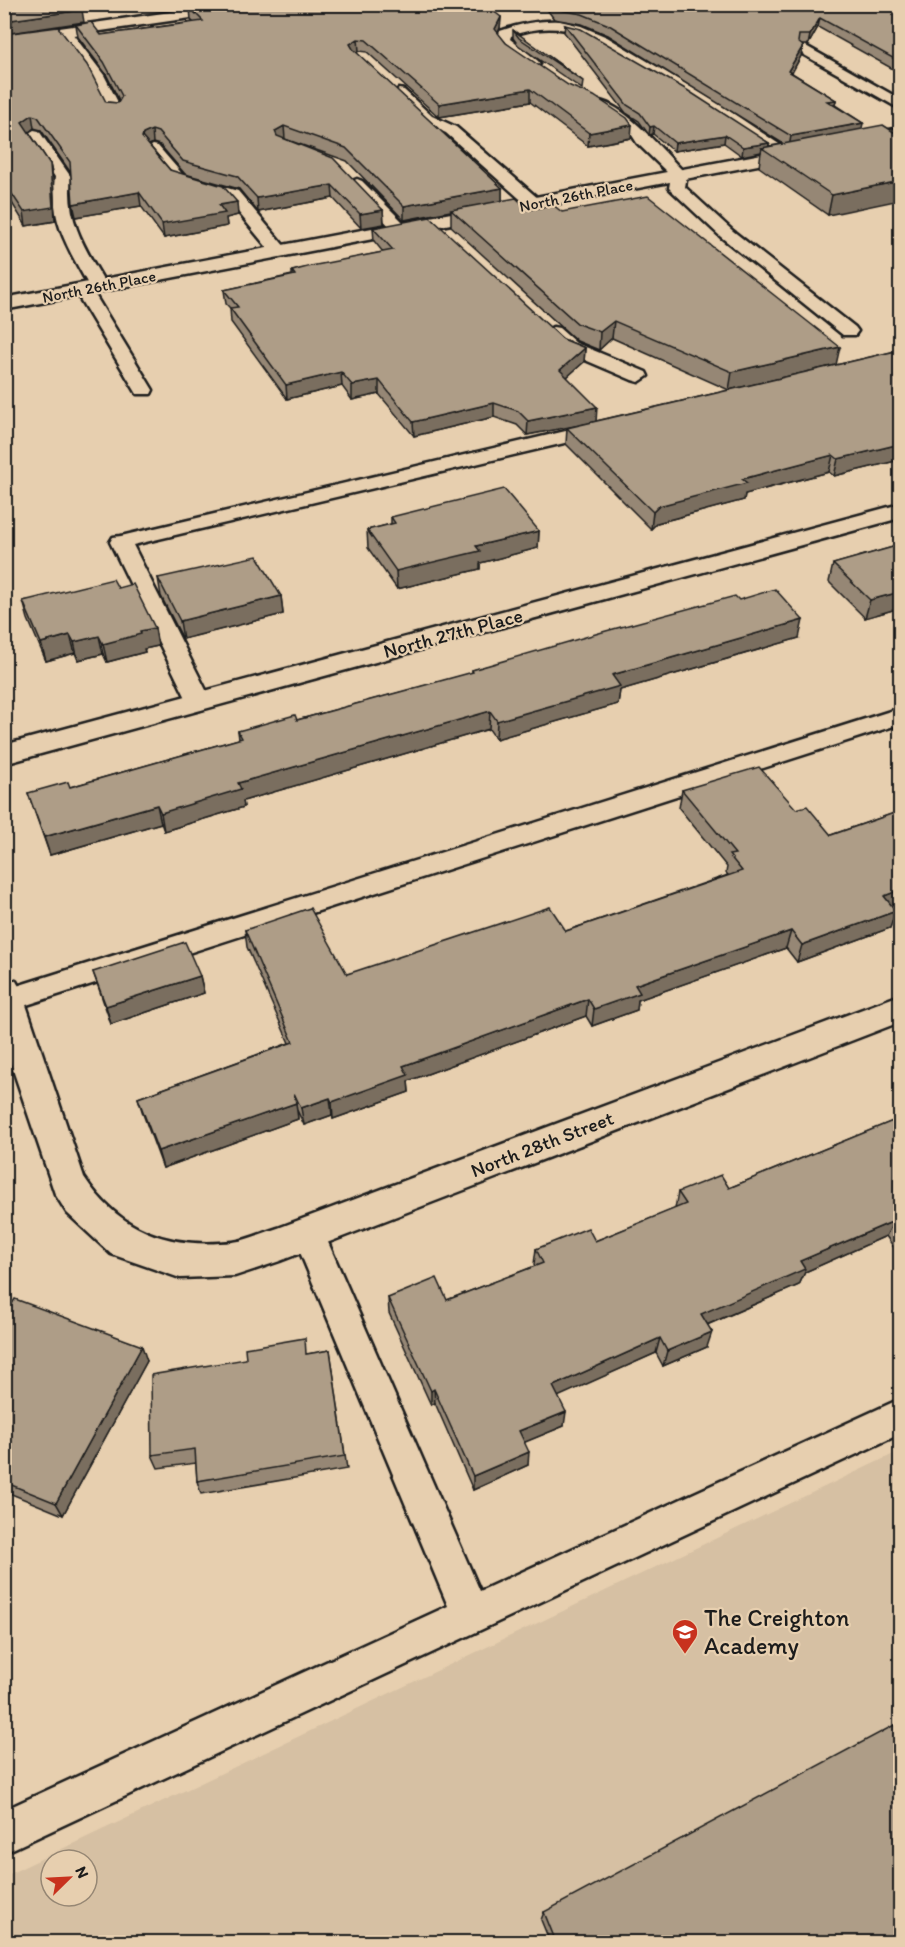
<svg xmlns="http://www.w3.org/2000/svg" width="905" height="1947" viewBox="0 0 905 1947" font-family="Itim,sans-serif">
	<rect width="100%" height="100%" fill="#e7cfaf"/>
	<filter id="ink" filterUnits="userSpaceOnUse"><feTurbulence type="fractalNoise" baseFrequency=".0167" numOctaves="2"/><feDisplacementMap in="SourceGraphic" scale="12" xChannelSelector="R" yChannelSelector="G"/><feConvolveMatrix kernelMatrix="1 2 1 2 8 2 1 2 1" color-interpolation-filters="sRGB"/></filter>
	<g filter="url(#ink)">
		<path fill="#d6c0a3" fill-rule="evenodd" d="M900,1451V1942H5V1876ZM51,1860H87V1896H51Z"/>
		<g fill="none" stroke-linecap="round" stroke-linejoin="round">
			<g stroke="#1c1c1c" stroke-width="5">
				<g id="service">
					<path d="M560,21L581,26L607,37L716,102L794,154L787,158L782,157L687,96L581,34C558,26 534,27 511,36L510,39L538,61L540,64L533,68L496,40L500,31C520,24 539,20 560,21Z"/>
					<path d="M64,28L69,29L104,75L122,110L120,113H110L108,110L91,76L58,32Z"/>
					<path d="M804,45L900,99V109L799,52V46Z"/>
					<path d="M399,89L404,90L432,116L456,127L540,200L542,203L540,206H528L446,133L422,122L392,93Z"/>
					<path d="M600,101C628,108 663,151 684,172L687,175L685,187L733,231L855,327L858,331L855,335H843L721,237L672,191L669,188L671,176L637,143L628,129L595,108L593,105Z"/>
					<path d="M34,130L39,131L71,177C65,220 86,250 107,286L104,290H92L153,390L151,394H137L74,289L83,284L89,286C69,250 49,220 55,177L27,134Z"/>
					<path d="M153,145L158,146L184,176L238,191L286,248L288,252L286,256H274L226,197L174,182L146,149Z"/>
					<path d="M357,179L362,181L407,226L409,229L407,232H395L352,187L349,184L352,181Z"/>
					<path d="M553,327L559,328L576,343L646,372L648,376L639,382L632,380L564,351L544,332Z"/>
					<path d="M604,422L611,424L614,428L611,432L133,545L212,702L208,707L200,710L192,707L188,702L110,542L113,537L121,536Z"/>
					<path d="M900,708V724L8,1011L4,1010V990Z"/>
					<path d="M308,1219L320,1223L324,1233L480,1591L900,1399V1434L4,1853V1810L448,1606L292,1233L296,1223Z"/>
				</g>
			</g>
			<g stroke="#1c1c1c" stroke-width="5">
				<g id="minor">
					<path d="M226,4H267L260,8L4,45V36Z"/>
					<path d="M900,128V138L852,147L843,142L846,138Z"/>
					<path d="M804,146L810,147L813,151L810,155L4,310V298Z"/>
					<path d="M900,504V518L4,764V745Z"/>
					<path d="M4,977L16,981L21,990L84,1177C120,1232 170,1249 233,1242C248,1240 264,1232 278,1228L900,995V1022L280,1261L235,1276L180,1278L111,1254L67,1213L55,1194L4,1043Z"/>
				</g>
			</g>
			<use href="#service" fill="#e7cfaf" fill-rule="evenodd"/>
			<use href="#minor" fill="#e7cfaf" fill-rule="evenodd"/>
		</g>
		<g fill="#968774" stroke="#1c1c1c" stroke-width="1.5">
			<path d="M543,4H900V73L818,27L808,45H801L803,46L801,56L792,73L836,100L835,105L863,123L828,215L759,167L761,152L742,156L724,143L674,151L653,134L649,135L639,121L626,113L564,32L565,25L769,143V146L784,144L608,35L582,24L554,19Z"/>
			<path d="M190,8L501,17L500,28L498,34L506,43L631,138L588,146L530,102L439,117L367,52L359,51L356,53L502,188V200L529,210L562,212L836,365L900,350V460L834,476L829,472L745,494L744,500L657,523L651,529L566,444L567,428L586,423L527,435L517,425L494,417L414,436L379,394L352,400L342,386L287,399L231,322L230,308L226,304L224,290L292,275V271L383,252L374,241L373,228L563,339L585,348L584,362L567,377L596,421L729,390L612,338L599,350L577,341L451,226V211L404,220L347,161L285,139L383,210L384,224L361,228L333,198L258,212L239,189L185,174L160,145L153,143L149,145L170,170L238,215L226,218L227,226L164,238L141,206L76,217L73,204L71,173L41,130L34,128L29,132L50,164L53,178L55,221L26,226L4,190V34L106,102L118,103L119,100L106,74L78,37L76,25L101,35L193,22L191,20Z"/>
			<path d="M513,30L583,81L582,89L518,45L513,38Z"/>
			<path d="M391,517L539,531L538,548L480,563V569L397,589L368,548L367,530L391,524Z"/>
			<path d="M900,545V608L865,618L829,582L833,564Z"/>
			<path d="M158,578L281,596L283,614L183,639L161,596Z"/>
			<path d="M118,588L158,646L144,649L145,652L107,662L103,654L78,660L75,653L46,661L28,619L23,601Z"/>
			<path d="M739,600L799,638L620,690L618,704L496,739L489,729L243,801L244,807L164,831L161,823L50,855L28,793L70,787L239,739L238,731L297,720L472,673V670Z"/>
			<path d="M682,790L796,809L831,835L900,811V906L894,908L896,911L890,928L797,962L786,948L638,1000L637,1010L592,1026L586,1016L408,1081L409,1092L333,1119L332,1115L304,1125L297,1110L298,1119L163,1168L143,1114L138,1098L289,1043L247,947L245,930L347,974L566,931L728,875L726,873L727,867L679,808Z"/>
			<path d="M93,972L200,976L204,993L111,1024L99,989Z"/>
			<path d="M900,1118V1256L886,1236L805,1272L799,1285L707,1325V1347L663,1366L656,1353L558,1396L564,1426L524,1442L528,1465L473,1490L435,1403L431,1405L389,1313L388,1298L447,1300L535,1266L534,1264L536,1249L595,1241L675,1209L678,1192L729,1188Z"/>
			<path d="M4,1316L147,1361L63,1515L4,1491Z"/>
			<path d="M330,1350L347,1469L201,1494L197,1481L196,1463L158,1468L152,1455L308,1354Z"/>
			<path d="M544,1912L900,1942H550L541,1920Z"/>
		</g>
		<g fill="#7a6e5e" stroke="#1c1c1c" stroke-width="1.5">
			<path d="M179,4H207L180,8Z"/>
			<path d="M82,10L84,22L4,34V21Z"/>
			<path d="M501,17L500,28L494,41L495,29Z"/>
			<path d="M820,18L818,27L808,45L810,35Z"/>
			<path d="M358,39L359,51L351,56L350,44Z"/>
			<path d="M803,46L801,56L787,81L788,71Z"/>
			<path d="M530,89V102L439,117V104Z"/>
			<path d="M836,100L834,110L827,101Z"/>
			<path d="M32,115L34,128L25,135L22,122Z"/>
			<path d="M863,123L861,133L789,147L791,136Z"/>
			<path d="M632,125L631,138L588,146L589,133Z"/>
			<path d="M284,126L285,139L276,144L275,131Z"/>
			<path d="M654,126L653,134L649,135L650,127Z"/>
			<path d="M152,130L153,143L145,147L142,137L143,134Z"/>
			<path d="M725,135L724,143L674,151L675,143Z"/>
			<path d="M769,143L768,151L762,148L761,152L742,156L743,147Z"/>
			<path d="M50,164L53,178L55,221L26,226L24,212Z"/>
			<path d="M900,181V200L828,215L832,195Z"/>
			<path d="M332,185L333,198L258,212L257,198Z"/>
			<path d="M502,188V201L404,220V206Z"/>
			<path d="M139,192L141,206L76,217L73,204Z"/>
			<path d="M237,202L238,215L226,218L227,226L164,238L162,224L219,205Z"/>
			<path d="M383,210L384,224L361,228L360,214Z"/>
			<path d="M614,321L612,338L599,350L600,332Z"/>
			<path d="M840,347L836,365L729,390L732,372Z"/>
			<path d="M585,348L584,362L559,384L560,370Z"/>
			<path d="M341,372L342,386L287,399L286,385Z"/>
			<path d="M379,380V394L352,400V385Z"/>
			<path d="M494,403V417L414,436L413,422Z"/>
			<path d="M597,407L596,422L527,435L528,421Z"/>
			<path d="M900,444V460L834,476L838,459Z"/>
			<path d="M833,455L829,472L745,494L744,500L657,523L651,529L653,512L659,506L742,479Z"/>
			<path d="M539,531L538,548L480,563V569L397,589L396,571L476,546Z"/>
			<path d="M900,592V608L865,618L870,600Z"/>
			<path d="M281,596L283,614L183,639L180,621Z"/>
			<path d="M803,620L799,638L620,690L618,704L496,739L497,721L612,675Z"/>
			<path d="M155,628L158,646L144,649L145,652L107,662L103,644L140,631Z"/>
			<path d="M70,635L75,653L46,661L41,643Z"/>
			<path d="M99,636L103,654L78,660L74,642Z"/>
			<path d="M490,711L489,729L243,801L244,807L164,831L161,813L238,783Z"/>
			<path d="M157,805L161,823L50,855L44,837Z"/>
			<path d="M900,890V906L878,914L884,896Z"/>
			<path d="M896,911L890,928L797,962L802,945Z"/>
			<path d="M791,931L786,948L638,1000L637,1010L592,1026L594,1009L635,985Z"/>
			<path d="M200,976L204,993L111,1024L106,1006Z"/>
			<path d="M588,999L586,1016L408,1081L409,1092L333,1119L332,1102L403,1066Z"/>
			<path d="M330,1098L332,1115L304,1125L301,1108Z"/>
			<path d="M296,1103L298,1119L163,1168L158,1151Z"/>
			<path d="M894,1221L886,1236L805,1272L799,1285L697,1329L701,1314L800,1261Z"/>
			<path d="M712,1332L707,1347L663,1366L667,1351Z"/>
			<path d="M660,1338L656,1353L551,1400L553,1386Z"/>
			<path d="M142,1346L147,1361L63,1515L56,1503Z"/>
			<path d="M434,1389L435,1403L431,1405V1391Z"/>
			<path d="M566,1412L564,1426L518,1445L519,1431Z"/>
			<path d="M529,1452L528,1465L473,1490V1476Z"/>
		</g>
		<g fill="#ae9d87" stroke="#1c1c1c" stroke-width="1.5">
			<path d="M4,4H77L82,10L4,21Z"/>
			<path d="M217,4H484L501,17L495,29L506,43L568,85L594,96L627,118L632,125L589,133L530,89L439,104L366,40L358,39L350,44L353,49L502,188L404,206L346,148L284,126L275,131L277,136L333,158L383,210L360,214L332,185L257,198L237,176L183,161L158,132L152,130L143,134L142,137L170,170L223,186L237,202L219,205L225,213L162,224L139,192L73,204L70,162L38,117L32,115L22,122L50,164L53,207L24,212L4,182V34L58,27L87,65L106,102L118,103L122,96L104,62L76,25L91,22L101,35L203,21L190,8Z"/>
			<path d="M551,4H900V62L820,18L810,35H799L798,42L803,46L788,71L836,100L827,101L863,123L791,136L609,25L582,14L554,9Z"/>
			<path d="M565,25L581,29L687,90L769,143L743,147L725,135L675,143L654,126L650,127L640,113L627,105Z"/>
			<path d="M513,30L583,81L519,38Z"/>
			<path d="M883,125L900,136V181L832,195L762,148Z"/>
			<path d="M648,196L840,347L732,372L614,321L600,332L578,324L451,210L516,198L529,210L553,205L562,212Z"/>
			<path d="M430,217L563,339L585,348L560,370L597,407L528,421L518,411L494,403L413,422L379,380L352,385L341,372L286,385L230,308L238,307L224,290L295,275L292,271L311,266L393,250L373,228Z"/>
			<path d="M900,350V444L838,459L833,455L742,479L747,483L659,506L653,512L567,428Z"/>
			<path d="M504,489L539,531L476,546L480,551L396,571L367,530L395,523L391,517Z"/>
			<path d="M900,545V592L870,600L833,564Z"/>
			<path d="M257,556L281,596L180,621L158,578Z"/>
			<path d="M113,579L118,588L133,584L155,628L140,631L141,634L103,644L99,636L74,642L70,635L41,643L23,601Z"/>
			<path d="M775,589L803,620L612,675L620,686L497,721L490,711L238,783L241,789L161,813L157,805L44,837L28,793L68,782L70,787L242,738L238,731L295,715L297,720L473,672L472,670L606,631L735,596L739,600Z"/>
			<path d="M759,767L796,809L807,806L831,835L900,811V890L884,896L896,911L802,945L791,931L635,985L640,993L594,1009L588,999L403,1066L408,1075L332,1102L330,1098L301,1108L294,1093L296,1103L158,1151L138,1098L293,1042L245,930L310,908L347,974L550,907L566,931L742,871L729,855L735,854L682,790Z"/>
			<path d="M185,942L200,976L106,1006L93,972Z"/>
			<path d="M900,1118V1230L894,1221L800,1261L805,1269L701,1314L712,1332L667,1351L660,1338L553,1386L566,1412L519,1431L529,1452L473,1476L434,1389L431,1391L388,1298L437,1278L447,1300L543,1263L536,1249L588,1228L595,1241L686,1204L678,1192L721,1175L729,1188Z"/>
			<path d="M15,1299L142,1346L56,1503L4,1482V1316Z"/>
			<path d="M305,1338L306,1354L330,1350L345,1456L197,1481L195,1449L152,1455L151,1375L246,1359L245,1348Z"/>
			<path d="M900,1722V1942H556L544,1912Z"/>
		</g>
	</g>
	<defs>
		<g id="school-pin" transform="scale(1.35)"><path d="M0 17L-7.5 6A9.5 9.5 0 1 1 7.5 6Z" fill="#c8321e" stroke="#e7cfaf"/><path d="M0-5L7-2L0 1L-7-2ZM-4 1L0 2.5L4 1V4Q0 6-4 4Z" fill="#fff"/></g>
	</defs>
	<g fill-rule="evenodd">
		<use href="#school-pin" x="685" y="1632"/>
	</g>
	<g text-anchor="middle" stroke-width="4.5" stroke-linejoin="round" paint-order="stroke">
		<g font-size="16" fill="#1c1c1c" stroke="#e7cfaf">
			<text transform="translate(576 195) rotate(-11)" y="6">North 26th Place</text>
			<text transform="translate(99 286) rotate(-11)" y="6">North 26th Place</text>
		</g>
		<g font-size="20" fill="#1c1c1c" stroke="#e7cfaf">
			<text transform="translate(453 633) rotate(-15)" y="7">North 27th Place</text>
			<text transform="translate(542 1144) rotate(-21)" y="7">North 28th Street</text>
		</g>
		<g font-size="24" fill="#1c1c1c" stroke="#e7cfaf" text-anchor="start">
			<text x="704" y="1626">The Creighton<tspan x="704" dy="28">Academy</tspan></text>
		</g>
	</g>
	<rect width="905" height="1947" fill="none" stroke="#e7cfaf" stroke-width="24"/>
	<rect x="12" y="12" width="881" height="1923" fill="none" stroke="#1c1c1c" stroke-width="2" filter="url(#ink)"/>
	<g transform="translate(69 1878) rotate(66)"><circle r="28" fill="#e7cfaf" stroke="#968774" stroke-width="1.5"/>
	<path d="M0-4.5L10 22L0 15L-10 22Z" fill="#c8321e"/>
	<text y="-9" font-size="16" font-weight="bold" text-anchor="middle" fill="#1c1c1c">N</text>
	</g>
</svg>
